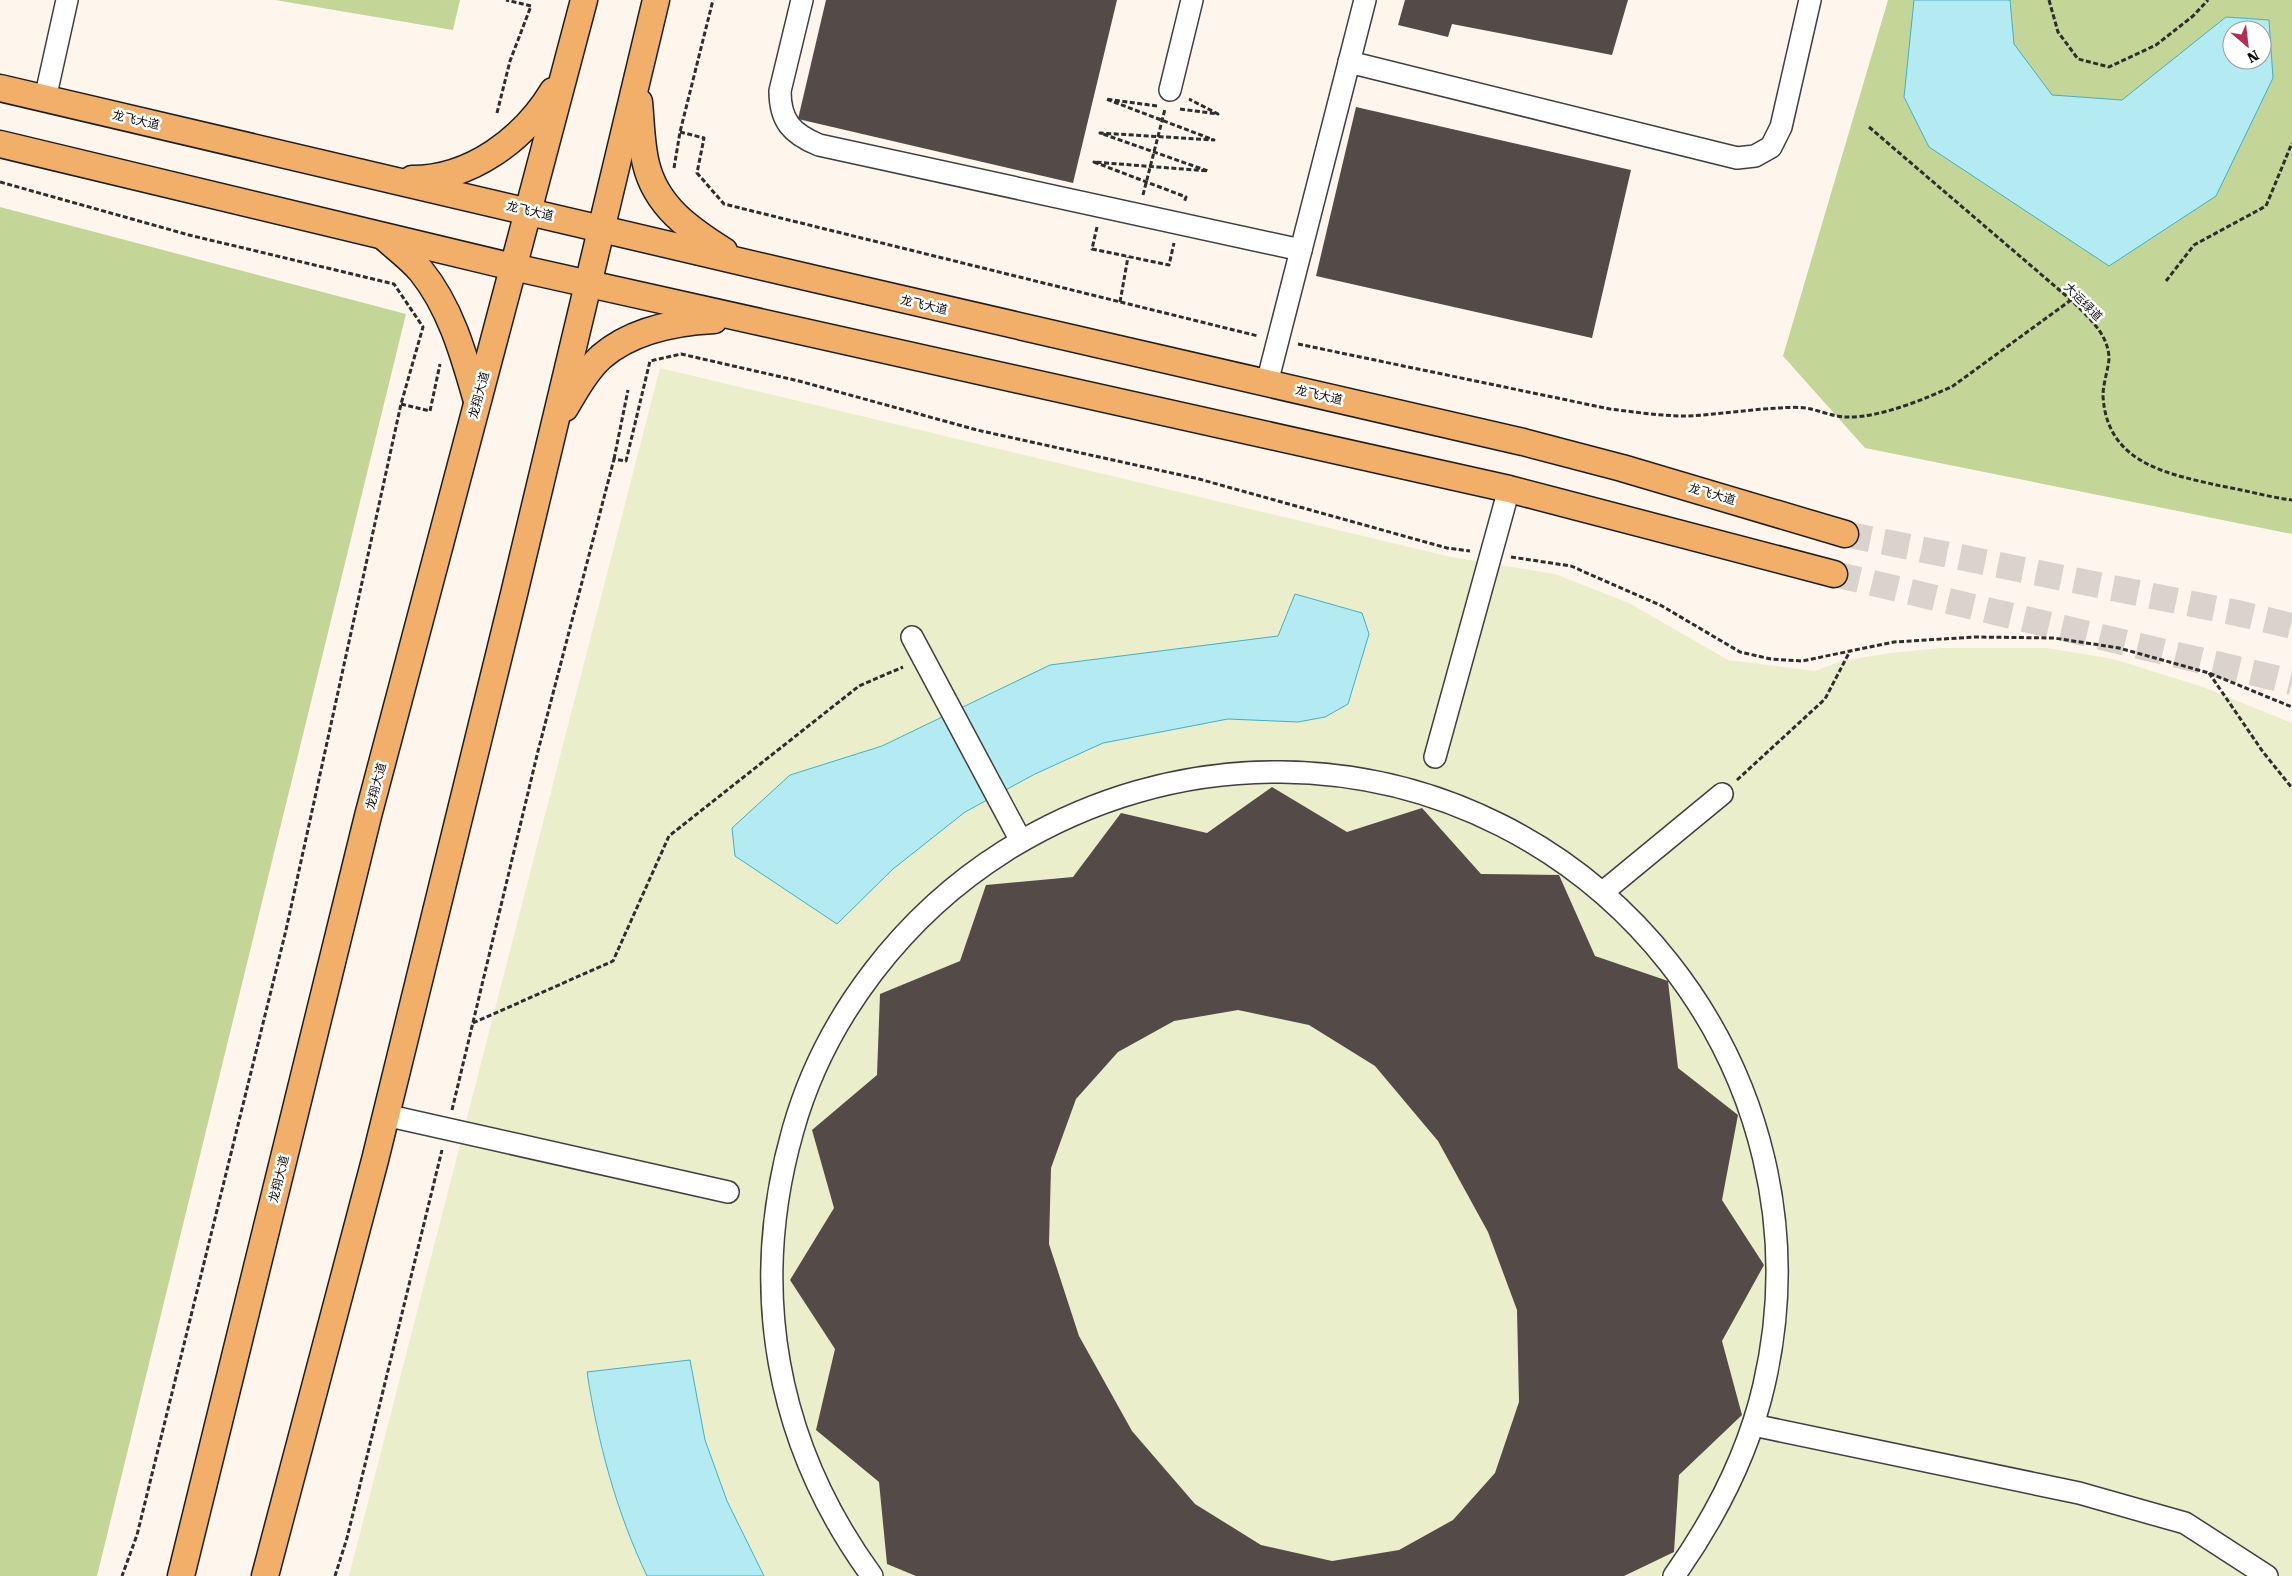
<svg xmlns="http://www.w3.org/2000/svg" width="2292" height="1576" viewBox="0 0 2292 1576" font-family="'Roboto Serif','Noto Sans SC',serif">
	<rect width="100%" height="100%" fill="#fef6ed"/>
	<g fill="#c3d698" fill-rule="evenodd">
		<path d="M275,0H460L453,30Z"/>
		<path d="M1888,0H2292V534L1865,448L1783,356ZM2232,30H2262V60H2232Z"/>
		<path d="M0,207L406,314L97,1576H0Z"/>
	</g>
	<path fill="#eaeeca" d="M660,368L1451,557L1555,574L1629,603L1728,660L1815,671L1841,661L1890,653L1941,648H2047L2113,659L2203,687L2292,723V1576H349Z"/>
	<g fill="#b4ebf3" stroke="#3fb1c6" fill-rule="evenodd">
		<path d="M1914,0H2010L2014,44L2052,95L2122,100L2226,17L2269,20L2273,78L2216,196L2109,266L1929,147L1904,97ZM2232,30H2262V60H2232Z"/>
		<path d="M1295,594L1362,613L1369,634L1348,704L1325,717L1298,722L1228,719L1103,743L1035,774L965,812L893,869L837,924L735,856L732,828L790,775L882,746L1050,665L1278,636Z"/>
		<path d="M690,1360L705,1440L727,1501L764,1576H647C616,1511 598,1443 587,1372Z"/>
	</g>
	<g fill="#544b49" fill-rule="evenodd">
		<path d="M826,0H1117L1073,183L798,119Z"/>
		<path d="M1405,0H1628L1612,55L1452,24L1448,37L1398,25Z"/>
		<path d="M1356,107L1631,170L1592,338L1316,276Z"/>
		<path d="M1272,787L1347,832L1422,808L1481,874L1559,875L1595,956L1668,981L1678,1068L1738,1115L1722,1200L1764,1265L1722,1341L1742,1415L1679,1475L1674,1552L1624,1576H916L887,1564L879,1482L816,1430L835,1349L790,1280L834,1208L812,1130L877,1075L880,994L960,961L986,885L1073,877L1121,813L1207,833ZM1238,1010L1309,1025L1375,1066L1438,1141L1488,1232L1517,1310L1519,1402L1495,1473L1453,1520L1399,1550L1332,1561L1261,1545L1195,1504L1132,1431L1079,1336L1049,1244L1051,1168L1076,1099L1118,1052L1174,1021Z"/>
	</g>
	<g fill="none" stroke-linecap="round" stroke-linejoin="round">
		<g stroke="#dad3cb" stroke-width="26" stroke-dasharray="26 13" stroke-linecap="butt">
			<path d="M1845,534L2237,613L2292,626"/>
			<path d="M1834,574L2292,682"/>
		</g>
		<g stroke="#3f3f3f" stroke-width="24">
			<g id="minor">
				<path d="M802,0L780,91C780,121 792,134 819,145L1301,250"/>
				<path d="M1349,62L1737,158L1755,156L1771,147L1781,127L1810,0"/>
				<path d="M1170,90L1192,0"/>
				<path d="M45,99L67,0"/>
				<path d="M1267,383L1365,0"/>
				<path d="M912,637L1021,841"/>
				<path d="M1435,757L1509,489"/>
				<path d="M1603,892L1722,794"/>
				<path d="M385,1115L728,1192"/>
				<path d="M1753,1425L2079,1493L2185,1523L2267,1576"/>
				<path d="M872,1576C775,1443 748,1288 793,1130C825,1016 905,914 1005,851C1088,799 1183,771 1281,772C1600,775 1836,1074 1764,1385C1748,1455 1715,1518 1674,1576"/>
			</g>
		</g>
		<g stroke="#1d1d1d" stroke-width="29">
			<g id="major">
				<path d="M0,88C507,208 1015,326 1523,442L1622,468L1845,534"/>
				<path d="M639,102C641,122 641,144 646,164C656,206 689,229 724,251"/>
				<path d="M0,144L513,267L1509,489L1834,574"/>
				<path d="M412,179C471,179 524,139 553,91"/>
				<path d="M384,237C396,248 410,258 421,271C451,308 464,356 477,401"/>
				<path d="M565,408C575,391 586,371 601,357C632,330 675,322 714,320"/>
				<path d="M181,1576L368,816L584,0"/>
				<path d="M265,1576L375,1160L514,594L656,0"/>
			</g>
		</g>
		<g stroke="#2e2e2e" stroke-width="3" stroke-dasharray="5 2.5" stroke-linecap="butt">
			<path d="M2049,0L2058,32L2078,59L2109,67L2156,45L2193,16L2208,0"/>
			<path d="M1157,106L1106,99L1214,140L1100,133L1208,171L1094,162L1186,197L1184,203"/>
			<path d="M1180,109L1218,114L1189,99"/>
			<path d="M497,113L510,61L531,6L506,0"/>
			<path d="M1869,127L2071,300C2087,316 2109,334 2109,359C2108,371 2103,383 2103,396C2107,464 2168,474 2221,486C2245,490 2268,497 2292,500"/>
			<path d="M680,132L704,138L697,173L724,204L1258,336"/>
			<path d="M674,168L680,132L713,0"/>
			<path d="M0,182L189,235L394,284L423,327L401,404L286,930L137,1535L122,1576"/>
			<path d="M1143,195L1165,109"/>
			<path d="M1097,227L1092,249L1169,265L1174,243"/>
			<path d="M2166,281L2194,245L2266,206L2292,143"/>
			<path d="M1120,302L1128,257"/>
			<path d="M1298,344L1610,409C1635,412 1660,416 1686,416C1717,415 1749,409 1781,408C1790,407 1802,407 1811,409C1823,412 1835,417 1848,417C1878,418 1926,399 1953,386L2071,300"/>
			<path d="M401,404L430,411L440,364"/>
			<path d="M614,459L628,390"/>
			<path d="M1511,557L1571,566L1662,606L1740,652L1771,659L1802,661L1894,642L1975,637L2054,638L2119,648L2209,673L2292,707"/>
			<path d="M2209,673L2263,752L2292,788"/>
			<path d="M1737,780L1825,699L1850,651"/>
			<path d="M473,1023L613,961L669,836L859,686L903,667"/>
			<path d="M452,1110L538,751L614,459L626,461L650,361L681,354L799,381L977,430L1199,479L1447,548L1470,551"/>
			<path d="M335,1576L347,1538L442,1150"/>
		</g>
		<use href="#minor" stroke="#fff" stroke-width="21"/>
		<use href="#major" stroke="#f1af69" stroke-width="26"/>
	</g>
	<g text-anchor="middle" stroke-width="5" stroke-linejoin="round" paint-order="stroke">
		<g font-size="12" fill="#0c0c0c" stroke="#fff">
			<text transform="translate(136 120) rotate(13)" y="4">龙飞大道</text>
			<text transform="translate(530 211) rotate(13)" y="4">龙飞大道</text>
			<text transform="translate(2083 302) rotate(45)" y="4">大运绿道</text>
			<text transform="translate(924 305) rotate(13)" y="4">龙飞大道</text>
			<text transform="translate(479 395) rotate(-75)" y="4">龙翔大道</text>
			<text transform="translate(1319 395) rotate(13)" y="4">龙飞大道</text>
			<text transform="translate(1712 494) rotate(16)" y="4">龙飞大道</text>
			<text transform="translate(376 786) rotate(-75)" y="4">龙翔大道</text>
			<text transform="translate(279 1179) rotate(-76)" y="4">龙翔大道</text>
		</g>
	</g>
	<g transform="translate(2247 45) rotate(152)"><circle r="24" fill="#ffffff" stroke="#9e9e9e"/>
	<path d="M0-4L9 19L0 12L-9 19Z" fill="#b52c54"/>
	<text y="-8" font-size="14" font-weight="bold" text-anchor="middle" fill="#0c0c0c">N</text>
	</g>
</svg>
